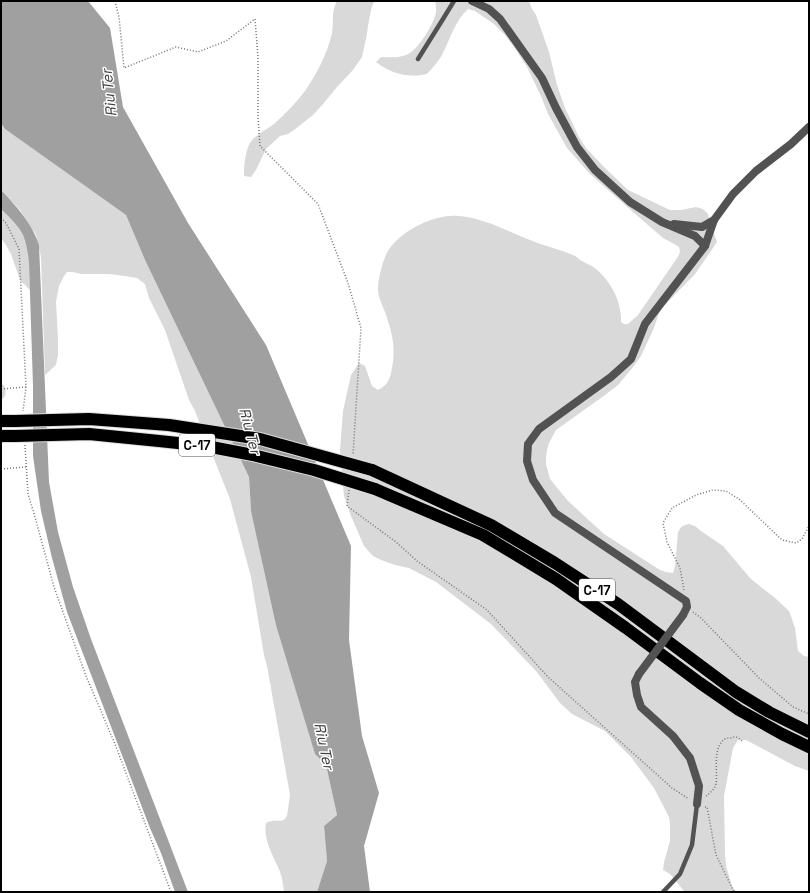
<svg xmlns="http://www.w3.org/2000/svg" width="810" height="893" viewBox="0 0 810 893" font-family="'Space Grotesk',sans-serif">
	<rect width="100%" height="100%" fill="#fff"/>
	<g fill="#d9d9d9">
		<path d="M337,1H374L371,10L368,26L367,34L362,57L353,70L337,87L323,104L313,115L294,130L288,134L280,136L266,149L256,170L251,177L244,176C244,165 245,152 250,143C256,134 266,130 274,124C285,114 296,103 305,91C317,73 327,55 332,33C334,21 331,12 337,1Z"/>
		<path d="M435,1H529L532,9L536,15L549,52L557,85L565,108L579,137L586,148L603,166L628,190L670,210H681L696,207L703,209L708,214L709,218L717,242L696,273L663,307L659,313L654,328L641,356L633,367L618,385L605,395L556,430L549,443L547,450L546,457V464L550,479L568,501L604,534L660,570L666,572L673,573L675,566L678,532L682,526L689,524L695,526L701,531L723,546L750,578L762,588L774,597L789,611L792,619L795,628L798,651L804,656L809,657V771L795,766L746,740H738L733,748L724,796L725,853L726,866L732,886L734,889L737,892L684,891L670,874L663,870L664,862L670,841V824L669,817L654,788L631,757L605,731L572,714L560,703L536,671L491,624L436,582L409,568L395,565L381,560L373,556L364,546L351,516L344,496L340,451L343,411L351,375L359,363L365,366L372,386L378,390C388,385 390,379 392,368C396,346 392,333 385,312C382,304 378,297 378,289C378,279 383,259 388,251C400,231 435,213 459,216C484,218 507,231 530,240C544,246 559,249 573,255C576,256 578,258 580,260C585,263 591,265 596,269C608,279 618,295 620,310C621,314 621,318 621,322L624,324H628L638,315L675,261L679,255L680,251L679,247L676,245L663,238L633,212L590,174L567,148L548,114L541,96L527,67L514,47L505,35L494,24L475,11L468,9C456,19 450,39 443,53C439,61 433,67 427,74C407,78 392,74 376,62L381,57C388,57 396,58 403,56C416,54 431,28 435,16C437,11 436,6 435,1Z"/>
		<path d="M1,123L5,129L126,215L145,260L249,477L251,511L315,754L326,765L337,815L324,826L327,861L317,892H284C283,884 282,875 278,867C272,854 263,838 266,823C272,819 278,822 284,820L287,816L290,795L267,666L264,655L251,577L230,499L195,411L189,400L165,330L149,298L145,284L137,278L125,276L109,274H82L72,272H67L64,276L59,286L56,302L58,339V355L56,365L45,375L41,257L36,235L20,210L1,190Z"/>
		<path d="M1,209C9,217 18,225 23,235C31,251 29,272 30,290L20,280L11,254L6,245L1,238Z"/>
		<path d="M1,383L5,387C6,393 6,397 1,400Z"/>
	</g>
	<g fill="#a0a0a0">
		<path d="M1,1H88L110,28L123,107L188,223L266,345L351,546L349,640L362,736L379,793L364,846L370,892H317L327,861L324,826L337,815L326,765L315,754L276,625L251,511L249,477L145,260L126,215L5,129L1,123Z"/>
		<path d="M1,190C17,207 32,223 39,245L49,482L58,532L73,587L91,639L188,892H175L161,853L150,828L67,612L52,558L41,511L33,456V386L29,263C28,254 27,244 23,235C18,225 9,217 1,209Z"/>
	</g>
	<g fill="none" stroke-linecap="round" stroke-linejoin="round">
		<g stroke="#dbdbdb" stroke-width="14">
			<g id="highway">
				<path d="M1,421H15"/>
				<path d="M1,436H15"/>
				<path d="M372,470L491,525L555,563L618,604L736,692L769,712L809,732"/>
				<path d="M375,489L483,535L556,579L626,628L700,683L739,710L782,734L809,747"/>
			</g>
		</g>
		<g stroke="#747474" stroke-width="1.5" stroke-dasharray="1 2" stroke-linecap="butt">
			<path d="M115,1L119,17L124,68L176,47L198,52L226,41L255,19L258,57V117L260,146L318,204L348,283L361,328L353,455"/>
			<path d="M1,218L6,223L19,249L26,387L23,411"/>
			<path d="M1,389L26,387"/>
			<path d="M25,445L28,494L35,517L54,587L86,676L115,744L171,892"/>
			<path d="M1,469L26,467"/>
			<path d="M349,490L347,506L396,542L417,561L487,610L548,677L672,788L689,799"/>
			<path d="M684,590L680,568L667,542L663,523L672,508L696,495L713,490L726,491L739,499L782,540L796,543L802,539L809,526"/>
			<path d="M693,612L701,618L759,678L793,707L809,714"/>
			<path d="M706,796C710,793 715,789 716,784C718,772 712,747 725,739C727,738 729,738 731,738C736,736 738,737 742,741"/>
			<path d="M705,807H707L716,855L734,892"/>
		</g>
		<g stroke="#525252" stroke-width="4.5">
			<path d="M418,59L443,19L454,1"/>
			<path d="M663,892L680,874L692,845L697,804"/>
		</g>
		<g stroke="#525252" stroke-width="8">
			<path d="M472,1L489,9L500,19L542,78L556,108L577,147L595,170L630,202L662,222L695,236L705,246"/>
			<path d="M674,224L702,227L714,220"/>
			<path d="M683,615L687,607L686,601L555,513L533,480L527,461L528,444L539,429L611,377L631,359L645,324L705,246L714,220L733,194L756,171L791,144L809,127"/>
			<path d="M639,674L635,682L637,695L641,707L673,736L690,758L699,786L697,804"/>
		</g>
		<use href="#highway" stroke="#000" stroke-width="12"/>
		<g stroke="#dbdbdb" stroke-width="14" stroke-linecap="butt">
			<g id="highway-bridge">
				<path d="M15,421L89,419L169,425L260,439L372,470"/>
				<path d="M15,436L89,434L159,441L206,446L253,455L314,470L375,489"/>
			</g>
		</g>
		<path stroke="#525252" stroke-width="8" d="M639,674L683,615"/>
		<use href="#highway-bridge" stroke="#000" stroke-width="12"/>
	</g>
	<g text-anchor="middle" stroke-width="3" stroke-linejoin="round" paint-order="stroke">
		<g fill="#fff" stroke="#4c4c4c" stroke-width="1">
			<rect x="179" y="434" width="36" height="22" rx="3"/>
			<rect x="579" y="579" width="36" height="22" rx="3"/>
		</g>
		<g font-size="13" font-weight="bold" fill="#000">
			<text x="197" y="450">C-17</text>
			<text x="597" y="595">C-17</text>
		</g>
		<g font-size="15" font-style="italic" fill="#414141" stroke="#fff">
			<text transform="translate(109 93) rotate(-96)" y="5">Riu Ter</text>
			<text transform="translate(250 431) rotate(75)" y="5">Riu Ter</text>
			<text transform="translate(324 746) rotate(78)" y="5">Riu Ter</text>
		</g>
	</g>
	<rect width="810" height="893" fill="none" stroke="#000000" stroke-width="4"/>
</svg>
